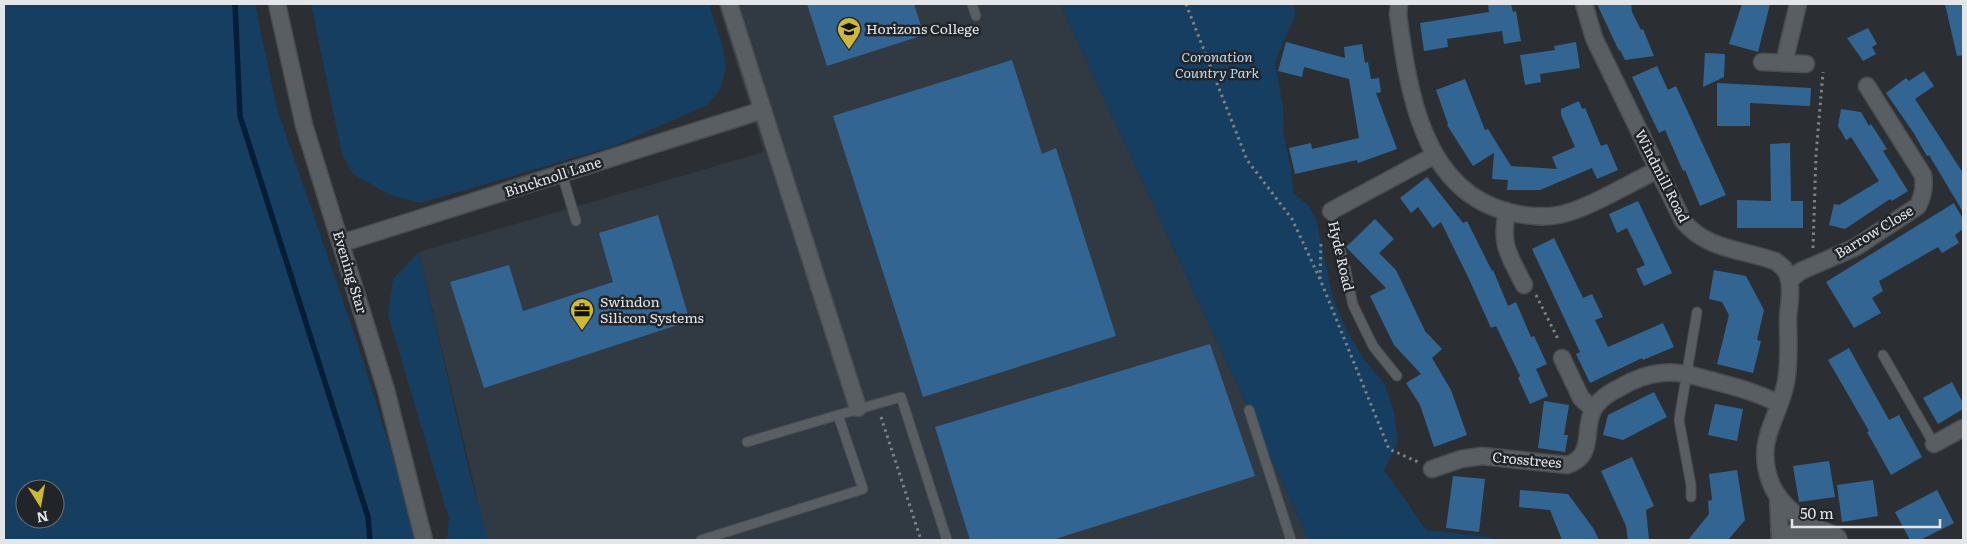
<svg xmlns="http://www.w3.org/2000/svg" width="1967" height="544" viewBox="0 0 1967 544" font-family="Literata,serif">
	<rect width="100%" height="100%" fill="#2b2f33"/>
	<path fill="#313a42" d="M718,4H1060L1309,540H487L419,252L764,152Z"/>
	<g fill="#163e61" fill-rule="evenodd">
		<path d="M4,4H255L277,109L354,333L405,495L416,540H4ZM25,489H55V519H25Z"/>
		<path d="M311,4H709L723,48L726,68L720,90L707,105L614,146L421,203L390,195L353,174L342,154Z"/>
		<path d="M1060,4H1294L1295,16L1275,62L1283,108L1284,137L1291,169L1293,193L1308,205L1316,219L1333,298L1347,331L1361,355L1385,385L1394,412L1398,441L1384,470L1426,530L1488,537L1499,540H1309Z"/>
		<path d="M419,252L471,479L489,540H447L449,519L388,315L393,279Z"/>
	</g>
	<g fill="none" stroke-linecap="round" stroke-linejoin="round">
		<path stroke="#031e35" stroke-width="5.5" d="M235,4L240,116L368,517L370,540"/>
	</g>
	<g fill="#336593">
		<path d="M807,4H914L924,35L827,66Z"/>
		<path d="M1499,4H1511L1513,12L1516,11L1521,41L1504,44L1502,31L1447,39L1448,47L1424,51L1420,23L1489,12L1488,5Z"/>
		<path d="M1597,4H1631L1632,12L1641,30L1643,29L1654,56L1625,60L1620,50L1619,51Z"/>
		<path d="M1742,4H1770L1758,52L1729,44Z"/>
		<path d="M1945,4H1963V55L1957,56Z"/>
		<path d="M1868,28L1877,44L1872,47L1876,54L1863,61L1847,38Z"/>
		<path d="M1286,42L1345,58L1344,47L1362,44L1365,63L1368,62L1371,79L1379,78L1381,92L1376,93L1397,149L1358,163L1357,160L1295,174L1289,148L1311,143L1312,149L1359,138L1349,79L1304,67L1302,77L1278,71Z"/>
		<path d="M1576,42L1580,68L1540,74L1541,82L1525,85L1520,55L1555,50L1554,46Z"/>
		<path d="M1705,53L1725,54L1724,77L1703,87Z"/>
		<path d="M1012,60L1042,154L1056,148L1116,336L923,397L833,116Z"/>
		<path d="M1657,66L1668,90L1676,86L1726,195L1700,206L1685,170L1683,171L1665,130L1659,133L1632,77Z"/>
		<path d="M1924,71L1934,86L1915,99L1963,173V212L1929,155L1927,156L1913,132L1886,93L1906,78L1909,81Z"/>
		<path d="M1465,79L1485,130L1488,129L1511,166L1557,169L1552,157L1575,147L1561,115V109L1579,101L1582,109L1585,108L1601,146L1607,144L1618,170L1597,179L1592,168L1540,190H1507L1508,180L1492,179L1494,153L1473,166L1447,125L1448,124L1436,90Z"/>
		<path d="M1717,83L1811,88L1810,106L1750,103V126H1717Z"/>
		<path d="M1841,109L1861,112L1869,126L1871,124L1887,149L1883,151L1908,191L1892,201L1890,199L1845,229L1829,225L1834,204L1839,205L1879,181L1851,137L1846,140L1838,126Z"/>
		<path d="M1790,143L1791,201H1803V228H1737V200L1771,201L1770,144Z"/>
		<path d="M1427,177L1463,223L1467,221L1492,271L1493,270L1508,306L1516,302L1531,337L1534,336L1547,364L1536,369L1548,396L1530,404L1518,378L1520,376L1496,326L1491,328L1469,279L1441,222L1433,228L1418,207L1411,213L1400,198Z"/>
		<path d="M1638,201L1672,273L1644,286L1636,269L1645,265L1627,228L1617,233L1609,214Z"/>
		<path d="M1954,203L1963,219V229L1955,235L1959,243L1942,253L1938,247L1879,281L1883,291L1872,298L1881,313L1854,328L1826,282Z"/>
		<path d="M658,215L690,321L484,388L450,282L509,265L523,311L613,282L599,233Z"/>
		<path d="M1375,219L1394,239L1379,253L1396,270L1425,331L1442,349L1432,358L1451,390L1467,435L1434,447L1420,405L1406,383L1421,374L1394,345L1370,296L1386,288L1346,247Z"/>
		<path d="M1554,238L1583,298L1592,294L1603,317L1595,320L1608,347L1663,323L1674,347L1643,360L1642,358L1590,383L1576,354L1580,352L1532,249Z"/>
		<path d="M1714,270L1746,276L1764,310L1757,340L1761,341L1753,373L1717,364L1729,315L1722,302L1709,299Z"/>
		<path d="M1210,344L1255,476L1052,540H970L935,427Z"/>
		<path d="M1849,348L1889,420L1899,415L1922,457L1891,475L1867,432L1869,431L1828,360Z"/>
		<path d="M1952,382L1963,403V409L1938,424L1923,398Z"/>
		<path d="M1654,392L1667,417L1623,440L1603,435L1608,415Z"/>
		<path d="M1544,401L1569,405L1564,435H1568L1565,452L1538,448Z"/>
		<path d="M1715,404L1743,409L1737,441L1708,435Z"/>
		<path d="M1632,457L1654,506L1646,510L1649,540H1628L1626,526L1601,471Z"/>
		<path d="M1829,461L1835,497L1799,502L1793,466Z"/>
		<path d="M1737,470L1745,520L1728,540H1688L1709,514L1708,501L1712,500L1709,474Z"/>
		<path d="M1453,476L1485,479L1479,532L1446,528Z"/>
		<path d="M1873,480L1878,516L1842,522L1837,485Z"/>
		<path d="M1520,490L1568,494L1593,528L1599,540H1562L1550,510L1519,507Z"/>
		<path d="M1937,490L1954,523L1920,540H1910L1895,512Z"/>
	</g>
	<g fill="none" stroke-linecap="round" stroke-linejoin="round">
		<g stroke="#494d51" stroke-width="11">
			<g id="lane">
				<path d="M972,4L976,16"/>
				<path d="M562,174L576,221"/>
				<path d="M1331,211L1337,241L1344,262L1353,305L1373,346L1397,376"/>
				<path d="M1883,355L1934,444"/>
				<path d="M1249,410L1291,540"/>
				<path d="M747,442L838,415"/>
				<path d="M1691,497V485L1679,420L1697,312"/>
				<path d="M701,540L863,489L838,415L901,397L947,540"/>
			</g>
		</g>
		<g stroke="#494d51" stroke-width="19">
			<g id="street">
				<path d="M277,4L304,125L386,390L424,540"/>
				<path d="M729,4L858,408"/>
				<path d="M1399,4L1398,14C1408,89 1422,191 1509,212C1525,216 1541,218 1558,215C1587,210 1629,183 1658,170"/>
				<path d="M1584,4L1594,38L1683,221C1707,250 1741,249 1775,261C1782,266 1787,270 1789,279C1792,291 1789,305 1788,317C1788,338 1790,361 1786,382C1779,419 1755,439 1770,481C1777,502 1800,518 1816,532"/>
				<path d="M1762,62L1806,64"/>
				<path d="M1784,63L1798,4"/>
				<path d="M1331,211L1435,155"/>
				<path d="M1507,211C1500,247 1509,254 1524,285"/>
				<path d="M342,243L763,110"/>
				<path d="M1789,280L1801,271L1856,247L1918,206C1923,196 1925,187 1923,175L1867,86"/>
				<path d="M1562,358L1581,398L1593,409"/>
				<path d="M1934,444L1963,428"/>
				<path d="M1432,469L1461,459L1482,456L1567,465C1595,457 1583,430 1593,410C1598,400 1609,393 1619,388C1631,381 1647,374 1662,373C1678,371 1694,376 1710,380C1735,387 1757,392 1779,404"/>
				<path d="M1778,496L1780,540"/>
			</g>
		</g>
		<g stroke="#494d51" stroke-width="26">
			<path id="secondary" d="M1787,540C1803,530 1820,530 1835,540"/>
		</g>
		<g stroke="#7e8285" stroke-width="3" stroke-dasharray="2.5 4" stroke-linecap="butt">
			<path d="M1186,4L1247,160L1292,219L1320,279L1389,449L1418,462"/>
			<path d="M1813,248L1816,155L1823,72"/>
			<path d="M1320,279L1321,240"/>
			<path d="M1536,295L1559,341"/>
			<path d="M881,417L921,540"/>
		</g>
		<use href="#lane" stroke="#595e63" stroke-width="9"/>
		<use href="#street" stroke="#595e63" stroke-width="16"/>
		<use href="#secondary" stroke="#595e63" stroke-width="24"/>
	</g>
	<defs>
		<g id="university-pin" transform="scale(1.25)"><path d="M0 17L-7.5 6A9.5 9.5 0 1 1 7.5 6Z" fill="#d0b837" stroke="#212529"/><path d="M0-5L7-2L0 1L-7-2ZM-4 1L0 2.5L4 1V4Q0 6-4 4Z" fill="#111"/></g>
		<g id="office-pin" transform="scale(1.25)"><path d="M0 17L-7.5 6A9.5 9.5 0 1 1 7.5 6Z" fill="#d0b837" stroke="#212529"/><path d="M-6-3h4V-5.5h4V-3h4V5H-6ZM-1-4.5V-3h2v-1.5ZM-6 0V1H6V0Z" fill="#111"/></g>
	</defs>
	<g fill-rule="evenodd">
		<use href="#university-pin" x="849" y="29"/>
		<use href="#office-pin" x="582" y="310"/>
	</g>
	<g text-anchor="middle" stroke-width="5" stroke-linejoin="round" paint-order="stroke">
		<g font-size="14" fill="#e3e6e9" stroke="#212529" text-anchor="start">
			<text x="866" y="34">Horizons College</text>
			<text x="600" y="307">Swindon<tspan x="600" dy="16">Silicon Systems</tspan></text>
		</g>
		<g font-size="14" font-style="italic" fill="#bdd9f4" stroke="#212529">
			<text x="1217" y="62">Coronation<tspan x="1217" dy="16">Country Park</tspan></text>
		</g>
		<g font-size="14" fill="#e3e6e9" stroke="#212529">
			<text transform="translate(1662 176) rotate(63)" y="5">Windmill Road</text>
			<text transform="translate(553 177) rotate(-18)" y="5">Bincknoll Lane</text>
			<text transform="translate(1874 232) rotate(-31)" y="5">Barrow Close</text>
			<text transform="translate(1341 256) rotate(77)" y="5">Hyde Road</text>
			<text transform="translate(350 272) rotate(73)" y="5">Evening Star</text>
			<text transform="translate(1527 460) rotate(5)" y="5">Crosstrees</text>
		</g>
	</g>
	<rect width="1967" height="544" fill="none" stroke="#e3e6e9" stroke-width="10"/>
	<g transform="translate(40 504) rotate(169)"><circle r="24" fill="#212529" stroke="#6f7276"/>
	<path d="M0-4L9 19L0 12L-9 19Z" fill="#d0b837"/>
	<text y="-8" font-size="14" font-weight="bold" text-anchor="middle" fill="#e3e6e9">N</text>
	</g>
	<path d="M1792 519v8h148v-8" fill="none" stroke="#e3e6e9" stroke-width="2.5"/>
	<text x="1800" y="519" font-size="15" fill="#e3e6e9" stroke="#212529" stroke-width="4" paint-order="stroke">50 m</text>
</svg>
